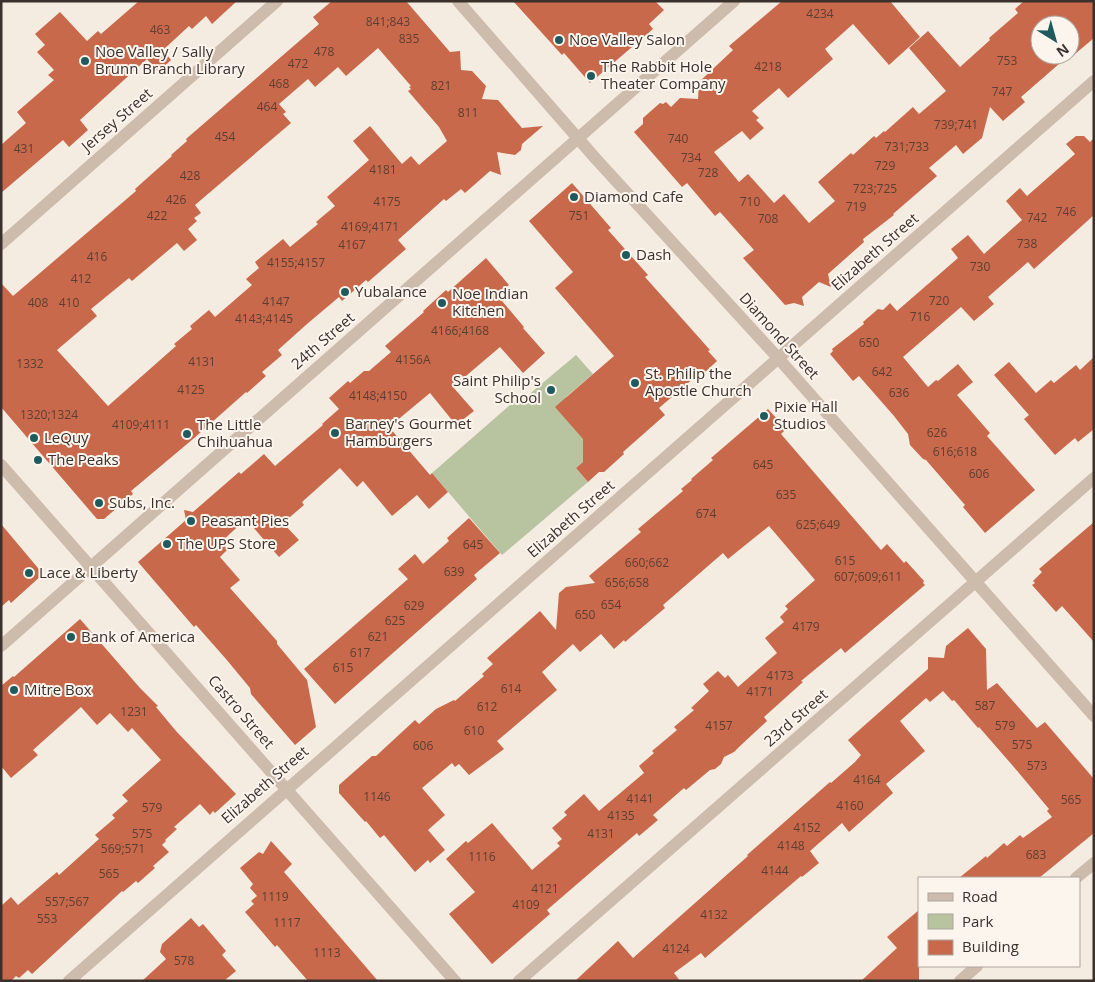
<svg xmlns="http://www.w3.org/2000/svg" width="1095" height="982" viewBox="0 0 1095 982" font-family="'Open Sans',sans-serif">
	<rect width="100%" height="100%" fill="#f4ebe1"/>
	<path fill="#b8c4a0" d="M576,355L593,374L566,397L589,424V445L583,451V462L576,468L588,482L502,555L432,473L517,399L520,402Z"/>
	<g fill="#c8694b" fill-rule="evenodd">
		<path d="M139,1H237L212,24L206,16L192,29L189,26L163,50L171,60L158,72L147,59L80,120L88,130L69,147L63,140L1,193V145L26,123L17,112L54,80L48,75L54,70L37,52L45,45L35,34L60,12L87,41L98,31L101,34Z"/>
		<path d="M332,1H406L450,52L460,51L461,70L472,71L486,86L482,99L498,100L522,128L543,126L522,144L521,150L515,155L497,152L501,175L490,171L465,193L461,189L446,201L444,199L398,240L406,249L368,282L366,280L342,301L339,297L307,324L278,350L282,355L262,372L266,376L247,393L246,392L193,439L131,491L133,494L104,519H97L1,407V283L13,296L61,255L136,191L135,189L172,156L171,155L187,141L186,139L319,24L313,17ZM378,48L411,86L409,87L411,89L408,91L439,127L447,141L419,165L411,156L402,164L370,126L353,141L369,160L327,197L335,206L316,222L318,224L290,247L283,239L255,262L259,268L246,279L252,285L215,317L209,310L190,326L192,329L174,344L176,346L108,406L57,350L97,316L91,309L129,278L132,281L177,243L184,251L197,240L188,229L197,221L194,218L201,213L195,205L291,123L283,114L286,112L279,104L308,79L315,87L338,67L346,76Z"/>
		<path d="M513,1H655L664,10L649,24L653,29L590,83L564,53L562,55Z"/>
		<path d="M782,1H890L920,37L889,65L853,24L825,49L833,59L788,98L779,88L752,111L759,118L756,120L764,128L750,140L742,131L714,152L739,182L748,174L774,203L784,194L809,223L835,201L818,182L851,153L853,155L874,136L876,138L884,131L885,132L913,107L919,114L946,91L909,48L928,31L960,67L990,40L989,38L1018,13L1015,9L1024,1H1094V38L1069,59L1067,57L1021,97L1025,102L1003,121L990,107L982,138L963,154L956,145L929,168L937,176L893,214L894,215L863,239L864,242L828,274L831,287L819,282L802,297L804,306L794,303L785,305L743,258L754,250L720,212L715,216L687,183L682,187L634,132L643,124V118L660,103L663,104L666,102L671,107L680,98L698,99L699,82L733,50L729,46ZM1040,25H1070V55H1040Z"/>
		<path d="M1076,136H1084L1090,142L1094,138V215L1034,269L1028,262L988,297L994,304L974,321L961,307L903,357L928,387L936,380L938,381L958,364L973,382L957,395L990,433L987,436L1035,490L985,533L963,507L965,505L926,460L923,459L910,445L908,434L894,416L859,376L853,381L830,354L833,351L832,349L864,324L863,322L878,309L883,310L890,303L897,311L958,258L951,249L968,235L984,254L1022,220L1006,201L1020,188L1027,196L1075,154L1066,144Z"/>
		<path d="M572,183L611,228L608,230L648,275L645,277L710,350L708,351L717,361L704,373L702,371L659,408L665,415L623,452L624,454L604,472H599L588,482L576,468L583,462V439L555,407L614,356L555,288L573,272L529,221Z"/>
		<path d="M486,258L509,285L497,295L524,327L523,328L545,353L523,373L500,347L453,387L474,411L456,425L430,393L389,427L430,475L432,473L448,492L429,509L417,495L392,516L363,481L357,487L340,468L302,502L304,505L283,523L299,540L279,557L246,519L221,542L228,549L220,557L240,580L230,588L277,641V644L307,680L316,727L295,745L251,694L250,688L226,659L196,625L194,627L138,562L186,520L184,510L193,512L239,472L241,474L264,454L275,466L323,425L322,424L339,409L329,398L348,381L350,383L364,371H369L391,352L385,346L424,312L423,311L446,290L448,292Z"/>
		<path d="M1094,357V429L1078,442L1075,438L1055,455L1024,419L1029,415L994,375L1009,362L1036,393L1051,380L1054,383L1076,365L1080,370Z"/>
		<path d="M768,409L786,429L781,434L849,513L881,550L887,544L904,563L906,561L924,581L923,583L925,585L845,653L841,648L801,681L803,682L764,717L767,721L740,746L734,752L724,757L721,764L715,769L710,770L686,790L684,788L653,815L658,820L639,836L637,833L598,866L547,910L550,914L492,964L449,914L475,892L446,859L466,841L468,843L492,823L532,870L560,846L557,843L562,839L552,828L567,815L564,812L584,794L599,811L644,773L639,766L654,753L652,751L677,730L674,727L694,710L691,708L709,691L703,684L718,671L725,678L728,675L738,687L777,653L765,638L784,622L780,617L788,609L785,606L815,580L769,526L728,559L723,553L663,605L665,608L625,642L624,640L614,649L601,634L580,652L573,644L542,672L557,690L497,741L504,749L469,775L459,764L455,767L452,763L422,788L445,815L428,830L445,850L430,863L428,860L415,872L384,835L380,838L366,821L365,822L339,793V785L372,756H376L415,720L419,724L436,709L454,700L455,701L484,676L482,674L493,664L487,658L540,611L556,630L559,593L566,587L595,583L589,576L641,532L638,529L683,491L681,489L692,480L691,479L713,460L711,458Z"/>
		<path d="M469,518L500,553L474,575L477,579L335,704L304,669L408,579L398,569L415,554L423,564L449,541L447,538Z"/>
		<path d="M1094,522V642L1062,606L1056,612L1032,585L1035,583L1033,581L1042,572L1039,569Z"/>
		<path d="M1,524L43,574L11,603L9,600L1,607Z"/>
		<path d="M80,619L140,688L158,706L156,707L176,731L236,794L215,813L213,811L210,815L200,804L174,827L177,829L165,840L166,841L162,845L169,852L153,866L155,868L138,883L136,881L123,892L122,891L32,974L28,970L19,978L16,976L11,981H1V906L11,897L18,905L57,872L59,875L99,839L95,835L115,818L112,815L128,801L122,795L161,760L132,728L128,732L110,713L97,725L81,707L33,750L38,755L11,778L1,766V686L13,676L14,677Z"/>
		<path d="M968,628L986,649L987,690L997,683L1037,728L1045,722L1094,779V833L1039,878H959L986,856L987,858L1004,843L1007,846L1020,835L1023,838L1052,817L1047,811L1049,809L1013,766L979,727L978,728L954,700L952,701L943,691L930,702L926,698L900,721L925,751L886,784L893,793L849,832L842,823L810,851L819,863L802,877L801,876L705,958L701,953L674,973L680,981H575L618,941L633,958L748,856L747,855L830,782L831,783L855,762L861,755L848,740L928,669V657L944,658L946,646Z"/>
		<path d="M271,841L292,864L284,872L378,981H308L277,945L275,947L245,912L254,904L251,901L257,896L250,888L253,884L240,868L259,852L263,854Z"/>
		<path d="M919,910V981H861L897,948L887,937Z"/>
		<path d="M191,918L199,927L203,924L226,951L222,955L236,971L224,981H142L166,959L160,952L162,944Z"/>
	</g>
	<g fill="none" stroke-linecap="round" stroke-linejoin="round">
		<g stroke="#cdbbac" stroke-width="12">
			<path d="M458,1L596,159L779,359L1094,716"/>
			<path d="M1,244L277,1"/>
			<path d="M1,465L455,981"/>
			<path d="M1,646L734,1"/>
			<path d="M1076,878L1094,863"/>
			<path d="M69,981L1094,81"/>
			<path d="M519,981L1094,478"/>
			<path d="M960,981L977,966"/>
		</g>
	</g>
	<g fill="#1f5a5e" stroke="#fbf5ee" stroke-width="2">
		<circle cx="559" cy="40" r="5"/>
		<circle cx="85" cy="61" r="5"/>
		<circle cx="591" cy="76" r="5"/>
		<circle cx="574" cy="197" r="5"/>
		<circle cx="626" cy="255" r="5"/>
		<circle cx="345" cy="292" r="5"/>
		<circle cx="442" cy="303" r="5"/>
		<circle cx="635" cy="383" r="5"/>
		<circle cx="551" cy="390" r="5"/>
		<circle cx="764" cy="416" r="5"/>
		<circle cx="335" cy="433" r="5"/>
		<circle cx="187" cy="434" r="5"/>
		<circle cx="34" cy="438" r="5"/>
		<circle cx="38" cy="460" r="5"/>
		<circle cx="99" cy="503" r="5"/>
		<circle cx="191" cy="521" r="5"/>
		<circle cx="167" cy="544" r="5"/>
		<circle cx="29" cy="573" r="5"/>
		<circle cx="71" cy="637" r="5"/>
		<circle cx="14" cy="690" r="5"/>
	</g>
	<g text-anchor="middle" stroke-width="4" stroke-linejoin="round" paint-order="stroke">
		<g font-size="12" fill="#5e3e33">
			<text x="820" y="18">4234</text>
			<text x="388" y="26">841;843</text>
			<text x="160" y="34">463</text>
			<text x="409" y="43">835</text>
			<text x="324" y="56">478</text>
			<text x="1007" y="65">753</text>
			<text x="298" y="68">472</text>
			<text x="768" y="71">4218</text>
			<text x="279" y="88">468</text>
			<text x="441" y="90">821</text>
			<text x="1002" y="96">747</text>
			<text x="267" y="111">464</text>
			<text x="468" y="117">811</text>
			<text x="956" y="129">739;741</text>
			<text x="225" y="141">454</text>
			<text x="678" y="143">740</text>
			<text x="907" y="151">731;733</text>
			<text x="24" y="153">431</text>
			<text x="691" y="162">734</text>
			<text x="885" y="170">729</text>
			<text x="383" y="174">4181</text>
			<text x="708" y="177">728</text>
			<text x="190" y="180">428</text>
			<text x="875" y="193">723;725</text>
			<text x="176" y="204">426</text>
			<text x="387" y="206">4175</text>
			<text x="750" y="206">710</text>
			<text x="856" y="211">719</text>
			<text x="1066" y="216">746</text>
			<text x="157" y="220">422</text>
			<text x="579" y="220">751</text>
			<text x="1037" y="222">742</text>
			<text x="768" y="223">708</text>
			<text x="370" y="231">4169;4171</text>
			<text x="1027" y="248">738</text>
			<text x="352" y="249">4167</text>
			<text x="97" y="261">416</text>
			<text x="296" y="267">4155;4157</text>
			<text x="980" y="271">730</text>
			<text x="81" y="283">412</text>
			<text x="939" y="305">720</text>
			<text x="276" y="306">4147</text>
			<text x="38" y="307">408</text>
			<text x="69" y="307">410</text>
			<text x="920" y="321">716</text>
			<text x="264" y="323">4143;4145</text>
			<text x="460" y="335">4166;4168</text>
			<text x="869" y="347">650</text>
			<text x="413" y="364">4156A</text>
			<text x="202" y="366">4131</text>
			<text x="30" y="368">1332</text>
			<text x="882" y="376">642</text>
			<text x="191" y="394">4125</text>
			<text x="899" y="397">636</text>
			<text x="378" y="400">4148;4150</text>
			<text x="49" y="419">1320;1324</text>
			<text x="141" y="429">4109;4111</text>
			<text x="937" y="437">626</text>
			<text x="955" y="456">616;618</text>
			<text x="763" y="469">645</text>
			<text x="979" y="478">606</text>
			<text x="786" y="499">635</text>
			<text x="706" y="518">674</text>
			<text x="818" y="529">625;649</text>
			<text x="473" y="549">645</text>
			<text x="845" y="565">615</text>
			<text x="647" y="567">660;662</text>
			<text x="454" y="576">639</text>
			<text x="868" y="581">607;609;611</text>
			<text x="627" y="587">656;658</text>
			<text x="611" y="609">654</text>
			<text x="414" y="610">629</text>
			<text x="585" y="619">650</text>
			<text x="395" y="625">625</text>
			<text x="806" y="631">4179</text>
			<text x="378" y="641">621</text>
			<text x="360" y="657">617</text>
			<text x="343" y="672">615</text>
			<text x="780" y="680">4173</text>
			<text x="511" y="693">614</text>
			<text x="760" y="696">4171</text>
			<text x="985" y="710">587</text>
			<text x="487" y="711">612</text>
			<text x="134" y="716">1231</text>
			<text x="719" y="730">4157</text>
			<text x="1005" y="730">579</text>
			<text x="474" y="735">610</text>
			<text x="1022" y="749">575</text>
			<text x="423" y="750">606</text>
			<text x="1037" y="770">573</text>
			<text x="867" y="784">4164</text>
			<text x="377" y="801">1146</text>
			<text x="640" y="803">4141</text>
			<text x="1071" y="804">565</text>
			<text x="850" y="810">4160</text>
			<text x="152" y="812">579</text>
			<text x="621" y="820">4135</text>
			<text x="807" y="832">4152</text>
			<text x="142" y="838">575</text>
			<text x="601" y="838">4131</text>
			<text x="791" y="850">4148</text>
			<text x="123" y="853">569;571</text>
			<text x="1036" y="859">683</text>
			<text x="482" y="861">1116</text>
			<text x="775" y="875">4144</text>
			<text x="109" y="878">565</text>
			<text x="545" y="893">4121</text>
			<text x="275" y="901">1119</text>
			<text x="67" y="906">557;567</text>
			<text x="526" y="909">4109</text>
			<text x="714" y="919">4132</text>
			<text x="47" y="923">553</text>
			<text x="287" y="927">1117</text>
			<text x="676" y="953">4124</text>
			<text x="327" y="957">1113</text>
			<text x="184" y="965">578</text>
		</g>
		<g font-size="15" fill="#3b302b" stroke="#fbf5ee" text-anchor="start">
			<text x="569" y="45">Noe Valley Salon</text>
			<text x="95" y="57">Noe Valley / Sally<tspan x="95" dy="17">Brunn Branch Library</tspan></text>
			<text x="601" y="72">The Rabbit Hole<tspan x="601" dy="17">Theater Company</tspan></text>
			<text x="584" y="202">Diamond Cafe</text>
			<text x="636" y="260">Dash</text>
			<text x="355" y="297">Yubalance</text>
			<text x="452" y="299">Noe Indian<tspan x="452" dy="17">Kitchen</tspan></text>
			<text x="645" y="379">St. Philip the<tspan x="645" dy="17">Apostle Church</tspan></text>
			<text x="541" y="386" text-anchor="end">Saint Philip's<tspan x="541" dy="17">School</tspan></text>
			<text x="774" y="412">Pixie Hall<tspan x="774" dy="17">Studios</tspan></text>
			<text x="345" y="429">Barney's Gourmet<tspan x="345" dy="17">Hamburgers</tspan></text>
			<text x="197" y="430">The Little<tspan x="197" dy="17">Chihuahua</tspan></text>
			<text x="44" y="443">LeQuy</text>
			<text x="48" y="465">The Peaks</text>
			<text x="109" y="508">Subs, Inc.</text>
			<text x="201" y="526">Peasant Pies</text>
			<text x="177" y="549">The UPS Store</text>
			<text x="39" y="578">Lace &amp; Liberty</text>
			<text x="81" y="642">Bank of America</text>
			<text x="24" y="695">Mitre Box</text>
		</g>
		<g font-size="15" fill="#3b302b" stroke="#fbf5ee">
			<text transform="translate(117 120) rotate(-41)" y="5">Jersey Street</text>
			<text transform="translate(875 252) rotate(-41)" y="5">Elizabeth Street</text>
			<text transform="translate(779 336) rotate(48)" y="5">Diamond Street</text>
			<text transform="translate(323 341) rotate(-41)" y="5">24th Street</text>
			<text transform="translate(571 519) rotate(-41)" y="5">Elizabeth Street</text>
			<text transform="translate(241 712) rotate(49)" y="5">Castro Street</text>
			<text transform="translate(796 718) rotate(-41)" y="5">23rd Street</text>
			<text transform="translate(265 785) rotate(-41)" y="5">Elizabeth Street</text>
		</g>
	</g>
	<rect width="1095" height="982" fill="none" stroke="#3b302b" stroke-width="5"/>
	<rect x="918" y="877" width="162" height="90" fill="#fbf5ee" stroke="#aea6a0"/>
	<rect x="928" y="893" width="25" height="8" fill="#cdbbac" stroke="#aea6a0"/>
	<text x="962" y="902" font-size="15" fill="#3b302b">Road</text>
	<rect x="928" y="914" width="25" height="15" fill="#b8c4a0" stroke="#aea6a0"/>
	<text x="962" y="927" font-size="15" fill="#3b302b">Park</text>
	<rect x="928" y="940" width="25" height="15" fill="#c8694b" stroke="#aea6a0"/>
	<text x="962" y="952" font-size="15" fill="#3b302b">Building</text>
	<g transform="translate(1055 40) rotate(143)"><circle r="24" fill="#fbf5ee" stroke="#aea6a0"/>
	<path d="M0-4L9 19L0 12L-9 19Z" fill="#1f5a5e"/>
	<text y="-8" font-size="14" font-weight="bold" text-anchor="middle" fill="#3b302b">N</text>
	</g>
</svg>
